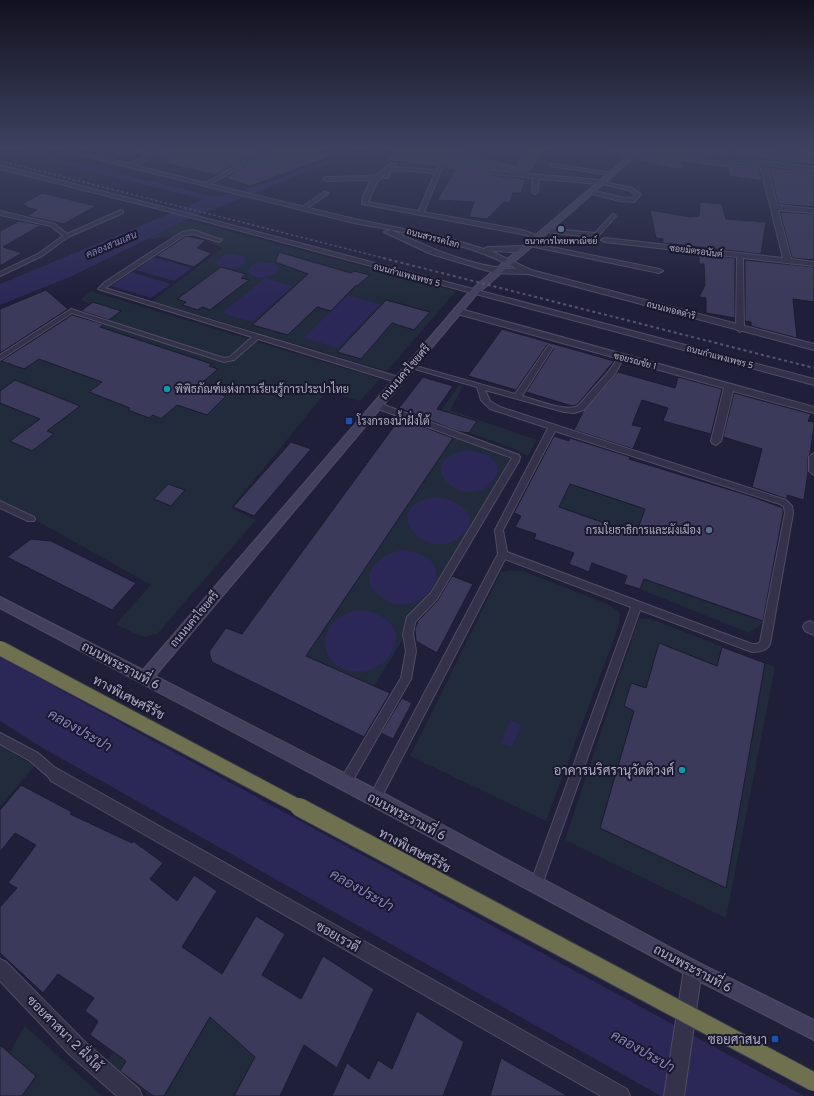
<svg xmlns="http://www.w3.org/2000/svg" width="814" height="1096" viewBox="0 0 814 1096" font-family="Overpass,Sarabun,sans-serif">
	<rect width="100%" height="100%" fill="#201f39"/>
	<g fill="#212b3b">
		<path d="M186,220L456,291L387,371L152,301L223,248L193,235L148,239Z"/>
		<path d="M91,291L380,379L360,401L327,391L231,508L256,520L157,634L143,637L116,624L151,585L0,500V362L69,315L100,326L115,313L80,300Z"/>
		<path d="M459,385L463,386L450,410L537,440L528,456L512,448L434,420Z"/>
		<path d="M454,436L499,452L510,459L508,469L374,686L306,656Z"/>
		<path d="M570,484L645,509L636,534L559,507Z"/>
		<path d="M509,570L523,571L610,605L620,613L619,625L546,821L410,756L501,572Z"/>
		<path d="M644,579L764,622L749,633L640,589Z"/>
		<path d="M639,618L651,619L775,667L726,918L565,840Z"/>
		<path d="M0,746L35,766L0,806Z"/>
		<path d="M167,972L266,1048L239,1096H149L108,1060Z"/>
		<path d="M25,1026L102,1096H15L0,1069Z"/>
	</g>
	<g fill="#2b2857">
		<path d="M356,147H370L186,220L72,276L0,305V284L200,201L201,198C209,196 218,197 226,195C270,183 314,166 356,147Z"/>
		<path d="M234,254L245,257L246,262C239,270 225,271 217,264L216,262L224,255Z"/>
		<path d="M154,257L192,268L174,281L136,270Z"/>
		<path d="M260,262L274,263L278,268V270C272,278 259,279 250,275L248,270L252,265Z"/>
		<path d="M132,272L171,284L151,298L111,286Z"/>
		<path d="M265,278L293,286L252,322L222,313Z"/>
		<path d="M347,295L380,304L338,348L304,338Z"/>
		<path d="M466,450C531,456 481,514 448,483C429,466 449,453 466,450Z"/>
		<path d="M436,497C454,498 484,515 462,535C427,567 374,506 436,497Z"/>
		<path d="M402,550C471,556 421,629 380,596C355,576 379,554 402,550Z"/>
		<path d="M361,610C381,612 407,628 392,652C386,663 376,670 363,671C317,676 309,617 361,610Z"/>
		<path d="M0,657L804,1096H661L41,747L0,721Z"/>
		<path d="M510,720L521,725L512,747L501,743Z"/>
	</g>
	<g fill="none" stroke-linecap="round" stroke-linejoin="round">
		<path fill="#2b2857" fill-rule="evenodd" d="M0,147H11L221,198L223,200L218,203L0,149Z"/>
	</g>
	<g fill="#3c3a5a" stroke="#1b1a30" fill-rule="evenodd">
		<path d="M129,147H160L143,155L129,152Z"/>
		<path d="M171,147H265L216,175L165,163L168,161L154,158Z"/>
		<path d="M276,147H330L322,151L336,155L250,186L225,178Z"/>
		<path d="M395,147H449L485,151L480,156L516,165L524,147H547L530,173L491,171L492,175L526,179L521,193H513L510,203L504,202L487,219L469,217L474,202L437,200L455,170L438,166L436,167L385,160Z"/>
		<path d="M602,147H637L624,158L601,152Z"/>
		<path d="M647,147H730V155L696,154L692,157L696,160L759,166L762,181L729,176L728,168L682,162V170L634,160Z"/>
		<path d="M738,147L798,150L797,148L814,149V165L740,157Z"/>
		<path d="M769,167L814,172V207L778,204Z"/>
		<path d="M42,193L96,206L64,224L27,216L37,210L25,207L27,206L22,204Z"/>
		<path d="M700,202L722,204L726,219L766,222L761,254L663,243V239L656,238L650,210L690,217L699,216Z"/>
		<path d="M780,212L814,214V260L792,258Z"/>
		<path d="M19,221L41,225L3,247L22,253L0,266V231Z"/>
		<path d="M186,236L206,240L197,248L212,253L194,267L156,256Z"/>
		<path d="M279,252L351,273L354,271L370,275L357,286H355L331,311L317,307L288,335L252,325L308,274L275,262Z"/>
		<path d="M699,254L735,258V318L706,313V298L699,297L705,285L704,264H699Z"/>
		<path d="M745,260L814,267V302L793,299L797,338L751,326V322L745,321Z"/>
		<path d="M221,267L246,274L241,278L249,280L210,310L202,307L198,310L182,305L186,302L177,299Z"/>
		<path d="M46,290L68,309L0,353V309Z"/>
		<path d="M386,300L430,312L414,330L392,323L361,359L337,352Z"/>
		<path d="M93,302L121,311L109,320L81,311Z"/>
		<path d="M72,315L103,324L100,327L212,364L209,366L218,369L197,387L226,396L207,415L177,405L161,419L153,415L149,418L128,410L130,408L89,392L102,382L39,359L24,369L1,361Z"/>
		<path d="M502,329L547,342L614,361L577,405L572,406L526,392L554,348L551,344L547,345L516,390L468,376Z"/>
		<path d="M618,372L675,388L678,377L722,389L711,434L663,421L668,408L642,400L632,425L642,427L633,449L574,430L583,412Z"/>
		<path d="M423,377L453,386L437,409L477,421L469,433L457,431L399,408Z"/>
		<path d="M15,380L80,406L47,431L54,434L32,451L10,441L40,419L0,403V391Z"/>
		<path d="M734,393L811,414L808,421L814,422V427L810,454L808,457V472L804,500L787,495V499L752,487L762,449L723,437Z"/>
		<path d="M400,418L453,438L306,656L390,693L364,737L212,662L209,652L226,628L242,634Z"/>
		<path d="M554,436L569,441L570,438L630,457L629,459L750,496L783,508V513L763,621L644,579L640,589L624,584L627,576L592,563L589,572L569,564L574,553L534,539L536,534L515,527L521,516L514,513ZM570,484L645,509L636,534L559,507Z"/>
		<path d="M291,442L311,449L254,516L233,507Z"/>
		<path d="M168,484L185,490L171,506L154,499Z"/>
		<path d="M31,539L51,541L136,583L112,610L7,557Z"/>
		<path d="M452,576L473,584L437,653L416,641L415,629L418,621L438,600Z"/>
		<path d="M659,643L717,666L722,647L765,663L726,888L600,828L634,711L624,706L631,683L646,688Z"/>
		<path d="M402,698L412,703L393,739L381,733Z"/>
		<path d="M21,785L72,812L70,814L132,843L133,841L163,863L150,879L177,901L194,875L217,891L182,947L222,974L256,916L285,934L262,975L301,999L323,956L374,989L337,1068L304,1045L280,1096H234L255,1057L210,1017L164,1096H153L120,1071L126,1061L90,1035L98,1021L85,1011L94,998L58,974L43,993L0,953V907L17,888L8,883L36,845L15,833L0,852V810Z"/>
		<path d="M417,1011L464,1042L443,1096H332L347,1063L369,1079L378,1060L392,1069Z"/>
		<path d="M0,1045L36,1076L22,1096H0Z"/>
		<path d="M501,1058L568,1096H490Z"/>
	</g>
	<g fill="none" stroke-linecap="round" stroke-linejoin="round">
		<g stroke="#4f4d65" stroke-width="2">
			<g id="service">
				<path d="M552,164L611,173L613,174L611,175L550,166V164Z"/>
				<path d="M395,167L437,170L438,167L442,168L423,214L418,213L435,173L396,170L390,172L388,178H384L386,170Z"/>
				<path d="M599,181L632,188L641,194L634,202L620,201L589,193V191L591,190L620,197L633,198L635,194L628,190L599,183Z"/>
				<path d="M121,210L123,211V213L68,237L42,256L0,276V272L38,254L63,236L51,226L0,215V211L55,224L67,234Z"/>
				<path d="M613,214L616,216L615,217L599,235L592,237L545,232L542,230L545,228L595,233Z"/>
				<path d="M193,230L222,240L219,242L193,234L185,235L105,288L402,378V382H396L258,339L234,360L224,362L72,313L0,360V355L71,309L224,358L230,357L252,337L98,289L105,282L182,232Z"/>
				<path d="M550,345L553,347L522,396C536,400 565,412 578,406L609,371L619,356L621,355L624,357L615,374L584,410L574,413L564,412L485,390L490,401L500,407L786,500L792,506L793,513L770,644C767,651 759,652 752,652L640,610L542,885L540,889L536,891L532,889L530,885L631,607L505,559L379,802L375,804L371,802L369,798L498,554L495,530L548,428L490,409L481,400L477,387L408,367L406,366L410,364L412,365L515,394L548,346ZM555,431L780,504L784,507L785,513L760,642L757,644H752L507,552L503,530Z"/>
				<path d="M373,403H379L519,455L520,457L519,461L437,599L415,622L413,634L416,651L411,679L349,787L345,789L341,787L339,783L341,779L401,678L406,651L403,634L407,617L431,593L512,458L373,407Z"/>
				<path d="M0,501L34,517L35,519L34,521H28L0,508Z"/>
				<path d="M0,733L38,753L60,772L62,776L60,780L56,782L52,780L30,761L0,744Z"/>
			</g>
		</g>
		<g stroke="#4f4d65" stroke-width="2">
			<g id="minor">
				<path d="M77,147H85L73,153L68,152Z"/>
				<path d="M268,147H275L209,185L204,184Z"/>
				<path d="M731,147H737L739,158L814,167V171L767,165L777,205L814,209V213L778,210L791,259L814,262V266L743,258L744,329L740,332L736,329L737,257L605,242L601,240L605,238L783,258L760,165L696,159L693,157L696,155L732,157Z"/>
				<path d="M391,163L396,164L377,182L368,202L522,230L542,237L538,239L521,234L362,204L363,196L371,180L326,181L323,179L326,177L375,176Z"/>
				<path d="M494,171L601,180L604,182L601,184L539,179L538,192L535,194L532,192L533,178L492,174V172Z"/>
				<path d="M324,192L329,193L306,209H302V207Z"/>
				<path d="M527,242L659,269L663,271L659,273L530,246L526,244Z"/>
				<path d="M457,308L814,407V413L733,391L721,441L716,445L712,443L711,441L724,388L454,313V309Z"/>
				<path d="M814,453V475L809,471V457Z"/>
				<path d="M810,621L814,623V635L805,631L803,627L805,623Z"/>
				<path d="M56,768L627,1089L630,1096H601L51,781L48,776L51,771Z"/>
				<path d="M0,959L6,962L84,1041L139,1089L142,1096H117L70,1055L0,981Z"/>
			</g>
		</g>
		<g stroke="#4f4d65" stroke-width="2">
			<g id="tertiary">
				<path d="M48,147H58L129,164L163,147H170L136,166L354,219L444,237L484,249L488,247L528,246V250L514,252L491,251L531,270L814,344V350L528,274L495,273L431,254L384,232L391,230C430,248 473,268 517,269C467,242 409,233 354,223Z"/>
				<path d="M0,165L163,207L814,379V385L159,209L0,169Z"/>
				<path d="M693,960L699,963L702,969L684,1096H664L684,969L687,963Z"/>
			</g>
		</g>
		<g stroke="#4f4d65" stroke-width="2">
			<path id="secondary" d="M639,147H646L476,295L155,676L381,792L699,963L814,1020V1040L687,975L369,804L0,608V597L143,670L470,291Z"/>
		</g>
		<use href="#service" fill="#34324a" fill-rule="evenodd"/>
		<use href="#minor" fill="#34324a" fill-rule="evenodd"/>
		<use href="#tertiary" fill="#34324a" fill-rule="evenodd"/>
		<use href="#secondary" fill="#43405d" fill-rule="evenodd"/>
		<path stroke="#555471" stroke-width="1.5" stroke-dasharray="2.5 2.5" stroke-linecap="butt" d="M0,161L387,259"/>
		<path stroke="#555471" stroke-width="2" stroke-dasharray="3 3" stroke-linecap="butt" d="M383,258L814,368"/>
		<g stroke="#3c3a51" stroke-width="16" stroke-linecap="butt">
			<path id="motorway-bridge-far1" d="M0,648L301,808"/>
		</g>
		<g stroke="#3c3a51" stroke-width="20" stroke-linecap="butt">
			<path id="motorway-bridge" d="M299,807L814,1082"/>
		</g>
		<use href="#motorway-bridge-far1" stroke="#6e704f" stroke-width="14"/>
		<use href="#motorway-bridge" stroke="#6e704f" stroke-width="18"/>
	</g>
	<linearGradient id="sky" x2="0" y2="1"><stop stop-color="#12111f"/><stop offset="0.49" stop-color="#3c425f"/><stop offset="1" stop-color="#3c425f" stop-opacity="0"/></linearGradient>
	<rect width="814" height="300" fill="url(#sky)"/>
	<g fill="#5c6f8a" stroke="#19182e" stroke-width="1.5">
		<circle cx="561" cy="229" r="4"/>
		<circle cx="709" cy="530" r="4"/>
	</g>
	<g fill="#0f9aa8" stroke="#19182e" stroke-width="1.5">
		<circle cx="167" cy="389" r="4"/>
		<circle cx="682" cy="770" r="4"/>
	</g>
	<g fill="#1a4fb4" stroke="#19182e" stroke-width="1.5">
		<rect x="345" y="417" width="8" height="8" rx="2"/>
		<rect x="771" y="1035" width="8" height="8" rx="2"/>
	</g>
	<g text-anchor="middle" stroke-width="4" stroke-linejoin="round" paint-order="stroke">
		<g font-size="9" fill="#afadc7" stroke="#19182e">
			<text transform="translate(433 238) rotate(15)" y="3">ถนนสวรรคโลก</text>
			<text transform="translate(696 251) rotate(7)" y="3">ซอยมิตรอนันต์</text>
			<text transform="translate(407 275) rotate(15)" y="3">ถนนกำแพงเพชร 5</text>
			<text transform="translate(671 310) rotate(15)" y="3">ถนนเทอดดำริ</text>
			<text transform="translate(720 357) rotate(15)" y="3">ถนนกำแพงเพชร 5</text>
			<text transform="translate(635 361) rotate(15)" y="3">ซอยรณชัย 1</text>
		</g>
		<g font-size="9" fill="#afadc7" stroke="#19182e">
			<text x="561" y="244">ธนาคารไทยพาณิชย์</text>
		</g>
		<g font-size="10" font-style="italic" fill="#8481ba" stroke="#19182e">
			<text transform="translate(111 244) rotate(-23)" y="4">คลองสามเสน</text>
		</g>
		<g font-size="11" fill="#afadc7" stroke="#19182e">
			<text transform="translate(405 372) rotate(-49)" y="4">ถนนนครไชยศรี</text>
			<text transform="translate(194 619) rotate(-50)" y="4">ถนนนครไชยศรี</text>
		</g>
		<g font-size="11" fill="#afadc7" stroke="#19182e" text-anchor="start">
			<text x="175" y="393">พิพิธภัณฑ์แห่งการเรียนรู้การประปาไทย</text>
			<text x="357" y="425">โรงกรองน้ำฝั่งใต้</text>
			<text x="701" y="534" text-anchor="end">กรมโยธาธิการและผังเมือง</text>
		</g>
		<g font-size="13" fill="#afadc7" stroke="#19182e">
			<text transform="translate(121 665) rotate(28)" y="5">ถนนพระรามที่ 6</text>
			<text transform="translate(129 697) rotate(28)" y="5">ทางพิเศษศรีรัช</text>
			<text transform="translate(407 816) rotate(28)" y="5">ถนนพระรามที่ 6</text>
			<text transform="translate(415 850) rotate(28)" y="5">ทางพิเศษศรีรัช</text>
			<text transform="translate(338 936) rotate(30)" y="5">ซอยเรวดี</text>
			<text transform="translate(693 968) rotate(28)" y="5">ถนนพระรามที่ 6</text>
			<text transform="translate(65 1033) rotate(45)" y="5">ซอยศาสนา 2 ฝั่งใต้</text>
		</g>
		<g font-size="13" fill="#afadc7" stroke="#19182e" text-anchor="end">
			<text x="674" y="775">อาคารนริศรานุวัดติวงศ์</text>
			<text x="767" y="1044">ซอยศาสนา</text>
		</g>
		<g font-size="14" font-style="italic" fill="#8481ba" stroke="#19182e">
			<text transform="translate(80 730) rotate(30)" y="5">คลองประปา</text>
			<text transform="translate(362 890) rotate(30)" y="5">คลองประปา</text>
			<text transform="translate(643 1051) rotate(30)" y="5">คลองประปา</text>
		</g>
	</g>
</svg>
